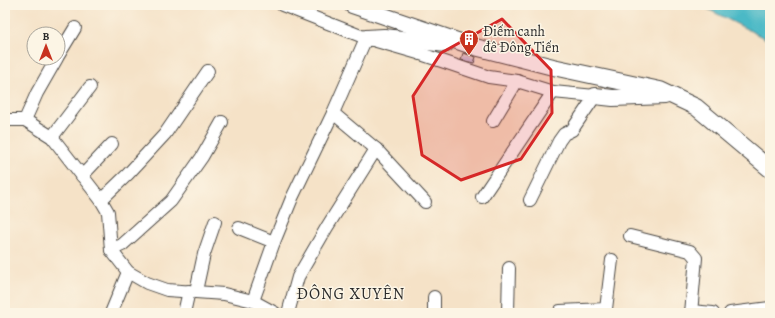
<svg xmlns="http://www.w3.org/2000/svg" width="775" height="318" viewBox="0 0 775 318" font-family="Alegreya,serif">
	<rect width="100%" height="100%" fill="#fcf5e5"/>
	<filter id="ink" filterUnits="userSpaceOnUse"><feTurbulence type="fractalNoise" baseFrequency=".025" numOctaves="2"/><feDisplacementMap in="SourceGraphic" scale="8" xChannelSelector="R" yChannelSelector="G"/><feConvolveMatrix kernelMatrix="1 2 1 2 8 2 1 2 1" color-interpolation-filters="sRGB"/></filter>
	<filter id="wash" filterUnits="userSpaceOnUse"><feTurbulence type="fractalNoise" baseFrequency=".012" numOctaves="4" result="noise"/><feDisplacementMap in="SourceGraphic" scale="16" xChannelSelector="R" yChannelSelector="G"/><feGaussianBlur stdDeviation="0.9" result="paint"/><feColorMatrix in="noise" values="0 0 0 0 0 0 0 0 0 0 0 0 0 0 0 0 0 1.4 0 .05"/><feComposite in="paint" operator="in"/></filter>
	<g filter="url(#wash)">
		<rect width="100%" height="100%" fill="#f5e2c7"/>
		<path fill="#4cb9c6" stroke="#3c7278" d="M700,5H770V41Z"/>
		<g id="blocks">
			<path fill="#b5aad7" d="M463,53L476,57L474,63L461,60Z"/>
		</g>
	</g>
	<g filter="url(#ink)">
		<use href="#blocks" fill-opacity="0" stroke="#494642" stroke-width="1"/>
		<g fill="none" stroke-linecap="round" stroke-linejoin="round">
			<g stroke="#494642" stroke-width="14">
				<g id="minor">
					<path d="M282,5L366,38L418,53L489,77L517,81L553,92L595,96L572,130L564,134L559,141L530,200"/>
					<path d="M58,56L75,28"/>
					<path d="M333,113L376,149L425,202"/>
					<path d="M5,120H25L52,137L101,200L108,212L111,250L128,272L147,283L167,290L224,294L253,301L275,313"/>
					<path d="M25,120L37,93L57,58"/>
					<path d="M493,121L517,81"/>
					<path d="M52,137L90,87"/>
					<path d="M82,176L112,144"/>
					<path d="M482,197L553,92"/>
					<path d="M101,200L128,174L165,134L208,71"/>
					<path d="M239,228L274,242"/>
					<path d="M630,236L690,251L696,258L691,313"/>
					<path d="M111,250L122,245L171,201L202,157L222,122"/>
					<path d="M196,291L204,254L215,222"/>
					<path d="M253,301L274,242L292,198L333,113L366,38"/>
					<path d="M691,311L713,313"/>
					<path d="M111,313L128,272"/>
					<path d="M184,313L189,291"/>
					<path d="M288,313L298,277L327,227L376,149"/>
					<path d="M434,313V297"/>
					<path d="M508,313L509,268"/>
					<path d="M560,313V311L606,309L612,260"/>
					<path d="M730,313L770,308"/>
				</g>
			</g>
			<g stroke="#494642" stroke-width="18">
				<g id="major">
					<path d="M352,5L475,47L553,67L660,90L696,107L770,169"/>
					<path d="M366,38L384,37L446,44"/>
					<path d="M595,96L613,98L665,96"/>
				</g>
			</g>
			<use href="#minor" stroke="#fff" stroke-width="12"/>
			<use href="#major" stroke="#fff" stroke-width="16"/>
		</g>
	</g>
	<path fill="#d62828" fill-opacity="0.2" stroke="#d62828" stroke-width="3" stroke-linejoin="round" d="M502,19L551,70L552,113L521,159L461,180L422,155L413,96L441,53Z"/>
	<defs>
		<g id="building-pin" transform="scale(1)"><path d="M0 17L-7.5 6A9.5 9.5 0 1 1 7.5 6Z" fill="#c8321e" stroke="#fcf5e5"/><path d="M-4-6H4V6H1V3H-1V6H-4ZM-2.5-4.3h1.7v1.8h-1.7ZM.8-4.3h1.7v1.8H.8ZM-2.5-1h1.7V.8h-1.7ZM.8-1h1.7V.8H.8Z" fill="#fff"/></g>
	</defs>
	<g fill-rule="evenodd">
		<use href="#building-pin" x="469" y="39"/>
	</g>
	<g text-anchor="middle" stroke-width="3" stroke-linejoin="round" paint-order="stroke">
		<g font-size="14" fill="#2b2b2b" stroke="#fcf5e5" text-anchor="start">
			<text x="483" y="36">Điếm canh<tspan x="483" dy="16">đê Đông Tiến</tspan></text>
		</g>
		<g font-size="16" letter-spacing="1" fill="#2b2b2b" stroke="#fcf5e5">
			<text x="351" y="299">ĐÔNG XUYÊN</text>
		</g>
	</g>
	<rect width="775" height="318" fill="none" stroke="#fcf5e5" stroke-width="20"/>
	<g transform="translate(46 46)"><circle r="19" fill="#fcf5e5" stroke="#a8a49b"/>
	<path d="M0-3L7 15L0 10L-7 15Z" fill="#c8321e"/>
	<text y="-6" font-size="11" font-weight="bold" text-anchor="middle" fill="#2b2b2b">B</text>
	</g>
</svg>
